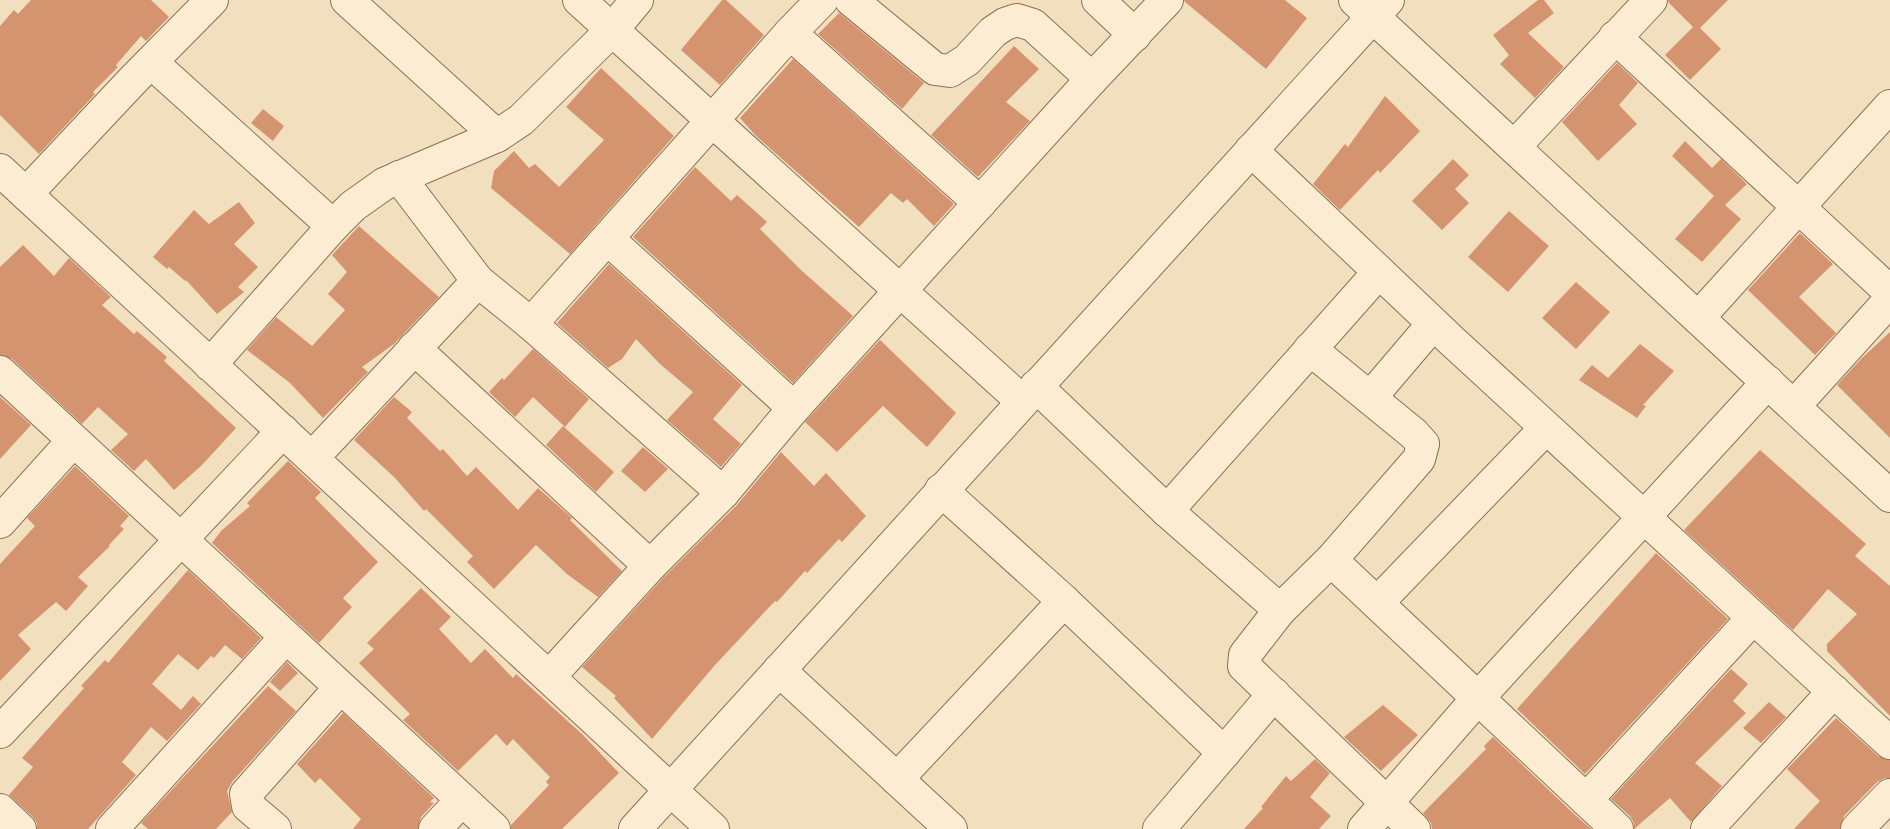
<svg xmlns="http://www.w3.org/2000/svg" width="1890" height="829" viewBox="0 0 1890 829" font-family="Literata,serif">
	<rect width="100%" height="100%" fill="#f2dfbe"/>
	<g fill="#d49470">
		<path d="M31,0H151L169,17L146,41L141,36L116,65L118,67L93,92L95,94L39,154L0,115V26L14,10L18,14Z"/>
		<path d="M722,0H726L764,35L720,85L681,50Z"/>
		<path d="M1184,0H1285L1307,18L1266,69L1185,2Z"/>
		<path d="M1538,0H1544L1554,13L1528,33L1564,67L1535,98L1500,64L1509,55L1493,35Z"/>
		<path d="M1668,0H1728L1700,28L1721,49L1690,80L1665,55L1693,27L1669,3Z"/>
		<path d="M839,13L924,83L902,109L818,34Z"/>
		<path d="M1014,46L1039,69L1006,102L1030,121L978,177L931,135Z"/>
		<path d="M793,59L954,204L934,226L907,199L903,203L891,193L859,227L756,136L740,118Z"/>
		<path d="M1617,63L1638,83L1619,105L1637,124L1598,161L1562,122Z"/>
		<path d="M601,68L674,136L570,254L491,188L494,171L514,151L529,168L535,164L559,187L604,140L566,107Z"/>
		<path d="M1385,96L1420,131L1380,173L1378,170L1340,210L1313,184L1345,144L1348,147Z"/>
		<path d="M263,109L284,126L273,141L251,123Z"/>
		<path d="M1685,141L1712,168L1721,159L1747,184L1725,205L1741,219L1702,262L1675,239L1714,196L1672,156Z"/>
		<path d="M1453,159L1469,175L1455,189L1469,203L1442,230L1412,201Z"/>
		<path d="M695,167L731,201L737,195L767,222L760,229L802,271L853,316L793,383L633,237Z"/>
		<path d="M239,202L255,223L234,244L258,267L238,287L244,292L217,314L186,280L185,281L169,267L167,269L153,257L194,210L209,224Z"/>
		<path d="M1509,211L1549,246L1508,292L1468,257Z"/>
		<path d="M359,226L439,297L394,344L362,367L368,372L323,418L290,383L247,350L276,317L312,346L345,310L328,294L347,272L332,255Z"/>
		<path d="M1800,233L1833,264L1799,297L1836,333L1815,355L1748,290Z"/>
		<path d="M23,245L54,276L69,258L111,297L102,305L134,334L137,331L167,357L164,361L236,428L202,465L174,490L146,459L134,471L111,450L128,434L98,407L82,424L12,359L0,355V267Z"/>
		<path d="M609,264L742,385L713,419L741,444L721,467L667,420L693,392L660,364L636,339L622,359L608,368L557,323Z"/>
		<path d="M1576,282L1610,312L1576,349L1542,318Z"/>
		<path d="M1890,332V438L1837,385L1862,358Z"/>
		<path d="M880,340L956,413L927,447L883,406L837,452L805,422Z"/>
		<path d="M1640,344L1674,371L1643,405L1646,406L1637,418L1579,380L1592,365L1608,378Z"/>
		<path d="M533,349L589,399L565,427L533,397L515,417L489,392L502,378L504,380Z"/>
		<path d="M0,397L31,425L0,459Z"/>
		<path d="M394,397L412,412L407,418L440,451L443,449L467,476L476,467L518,510L538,488L572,518L570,520L622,571L598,597L567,574L536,545L494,589L467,562L473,556L426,509L424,511L395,478L354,440Z"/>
		<path d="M563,426L614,472L596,492L546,445Z"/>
		<path d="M643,447L668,469L645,492L621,471Z"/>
		<path d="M1760,450L1866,544L1855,556L1890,586V716L1827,651V644L1857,614L1828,589L1793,630L1684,530Z"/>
		<path d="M781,452L814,486L826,473L866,516L842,542L839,539L807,573L805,571L777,602L775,601L715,665L652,739L614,698L616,696L582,667L663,578L736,506Z"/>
		<path d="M288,461L321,492L315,498L378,562L343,598L352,607L319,643L212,543L221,531L250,506L247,503Z"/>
		<path d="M75,466L129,516L120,526L124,529L109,545L110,546L78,577L88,586L66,611L56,602L18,635L31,649L0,681V564L35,526L27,518Z"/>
		<path d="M1656,553L1728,619L1585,774L1517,709Z"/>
		<path d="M188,570L261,638L242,659L225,645L214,658L211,656L198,670L178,654L152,684L181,710L193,696L201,704L167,741L151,727L122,762L136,775L88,829H37V823L32,816L9,795L33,767L22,758L84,688L81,686L105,660L108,663Z"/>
		<path d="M421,588L451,617L439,629L471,663L485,649L513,678L516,674L583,735L619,773L562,829H511V825L549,785L546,782L550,777L513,739L507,746L496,734L458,771L403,720L410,714L359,663L374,649L367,643Z"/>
		<path d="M287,662L298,673L280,691L270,682Z"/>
		<path d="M1731,669L1748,684L1733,701L1746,713L1695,763L1722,786L1691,822L1670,798L1634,829V823L1630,816L1611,799Z"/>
		<path d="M268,686L296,711L232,782L227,791L232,812L216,829H148L141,823Z"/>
		<path d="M1769,702L1786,717L1761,743L1743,728Z"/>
		<path d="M1383,705L1418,735L1381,771L1344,737Z"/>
		<path d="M343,713L434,798L430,802L434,803L421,817L418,829H353L361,819L320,778L315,783L297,764Z"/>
		<path d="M1836,718L1878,756L1890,760V778H1885L1877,782L1844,816L1840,829H1794L1820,801L1787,769Z"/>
		<path d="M1493,737L1573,813L1591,829H1432L1431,823L1423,813L1486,749L1484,746Z"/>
		<path d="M1315,759L1330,773L1310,797L1331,816L1319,829H1244L1263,808L1261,807L1286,776L1291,781Z"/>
	</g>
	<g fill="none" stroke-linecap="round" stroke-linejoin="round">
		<g stroke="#8c6f55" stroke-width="34">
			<g id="minor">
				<path d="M347,0L497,136"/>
				<path d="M579,0L1022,401"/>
				<path d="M851,0L935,69L950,71L967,60L993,32L1005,24L1017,20L1033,25L1092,79"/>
				<path d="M1098,0L1135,35"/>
				<path d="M1355,0L1890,496"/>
				<path d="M790,33L980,203"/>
				<path d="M1615,37L1890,292"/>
				<path d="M151,62L333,226"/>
				<path d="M1514,147L1651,0"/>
				<path d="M1251,150L1452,341L1890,743"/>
				<path d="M0,170L713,829"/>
				<path d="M399,177L478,281L531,324L723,493"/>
				<path d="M26,194L134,79L212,0"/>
				<path d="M608,239L794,408"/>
				<path d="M1698,318L1890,106"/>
				<path d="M531,324L790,33L822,0"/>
				<path d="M414,348L650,566"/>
				<path d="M1310,349L1414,434L1423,444L1419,459L1331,560L1280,610L1245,655L1244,666L1414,829"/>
				<path d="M210,365L333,226L353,206L384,184L497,136L521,120L612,30L637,0"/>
				<path d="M0,372L494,829"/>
				<path d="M1036,386L1167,511L1280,610"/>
				<path d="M1370,398L1433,324"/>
				<path d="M1794,406L1890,300"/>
				<path d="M312,458L478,281"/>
				<path d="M941,490L1064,601L1224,753"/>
				<path d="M1167,511L1379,272"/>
				<path d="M0,522L73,441"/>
				<path d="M1331,560L1617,829"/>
				<path d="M1378,602L1546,428"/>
				<path d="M779,670L951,829"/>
				<path d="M549,677L650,566L723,493L794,408L1092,79L1167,0"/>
				<path d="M0,732L283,431"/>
				<path d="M897,779L1064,601"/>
				<path d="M1586,800L1753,618"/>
				<path d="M0,810L20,829"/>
				<path d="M112,829L286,637"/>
				<path d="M275,829L248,806L246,794L340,688"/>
				<path d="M435,829L462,800"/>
				<path d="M635,829L1388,0"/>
				<path d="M1159,829L1274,694"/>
				<path d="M1364,829L1478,698L1768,382"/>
				<path d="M1707,829L1834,691"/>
				<path d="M1857,829L1890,795"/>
			</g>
		</g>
		<use href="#minor" stroke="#fcedd2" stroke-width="32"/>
	</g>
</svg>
